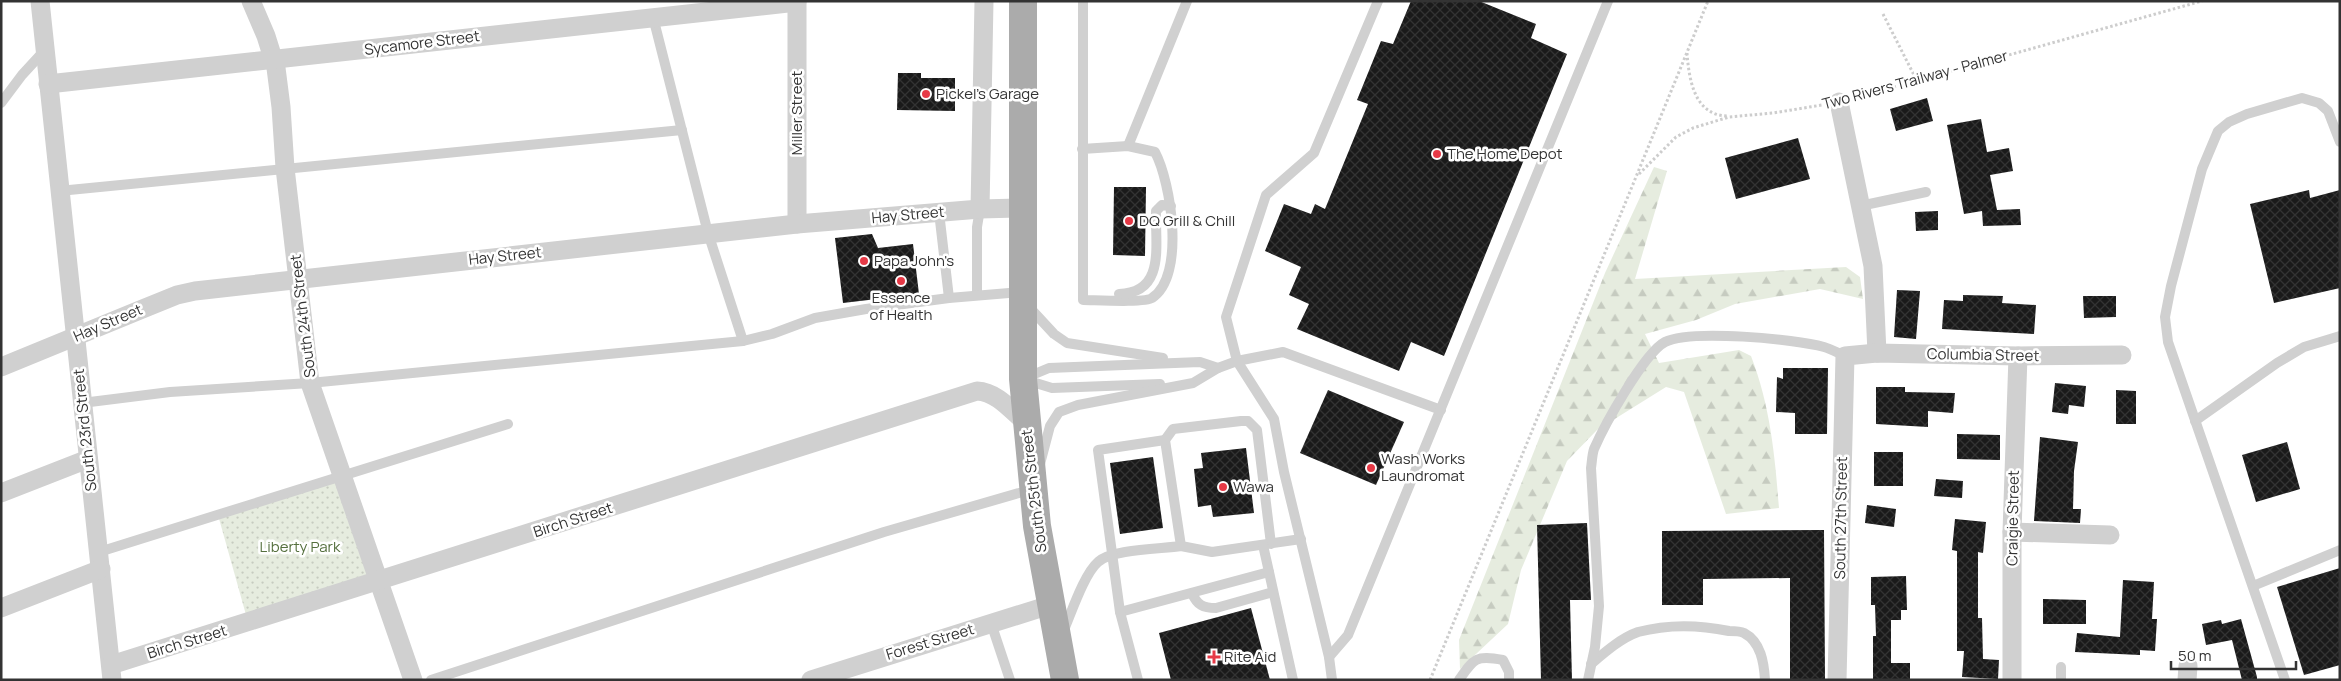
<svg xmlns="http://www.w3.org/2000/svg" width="2341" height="681" viewBox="0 0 2341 681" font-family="Manrope,sans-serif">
	<defs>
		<pattern id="forest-firs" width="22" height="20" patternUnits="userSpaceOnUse" patternTransform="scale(1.25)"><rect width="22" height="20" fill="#e6ecdf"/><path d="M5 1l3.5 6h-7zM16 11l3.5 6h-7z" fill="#c6cbc0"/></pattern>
		<pattern id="park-dots" width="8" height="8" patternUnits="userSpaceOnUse" patternTransform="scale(1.25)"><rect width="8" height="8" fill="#e6ecdf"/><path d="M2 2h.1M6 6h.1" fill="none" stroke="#c6cbc0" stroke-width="1.8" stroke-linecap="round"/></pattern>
		<pattern id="building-cross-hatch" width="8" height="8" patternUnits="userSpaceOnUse" patternTransform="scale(1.25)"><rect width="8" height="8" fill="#1a1a1a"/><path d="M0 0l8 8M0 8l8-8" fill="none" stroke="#333"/></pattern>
	</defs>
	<rect width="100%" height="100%" fill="#fff"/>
	<path fill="url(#forest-firs)" d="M1654,167L1667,171L1635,279L1846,267L1860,277L1863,299L1820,289L1735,304L1696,320L1645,334L1659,363L1739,350L1751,356C1770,405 1775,455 1779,508L1726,514L1684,392L1666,387L1597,430L1567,461L1521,570L1508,624L1460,669L1459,640L1605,273Z"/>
	<path fill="url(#park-dots)" d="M344,475L380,581L248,622L218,515Z"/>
	<g fill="url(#building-cross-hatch)">
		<path d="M1411,1H1479L1536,24L1531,38L1567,54L1444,356L1411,342L1399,371L1297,329L1309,304L1289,295L1301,267L1265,251L1284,204L1311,214L1315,204L1325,209L1368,104L1357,100L1381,41L1393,44Z"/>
		<path d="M898,73H921V78H955V111L897,110Z"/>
		<path d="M1927,98L1933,121L1896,131L1890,109Z"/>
		<path d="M1981,119L1987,152L2009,148L2013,171L1990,175L1997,210L2020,209L2021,225L1983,226L1982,211L1964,214L1947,125Z"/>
		<path d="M1798,138L1810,179L1736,199L1725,158Z"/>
		<path d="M1114,187H1146L1145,256L1113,255Z"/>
		<path d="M2309,190L2310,198L2340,190V288L2274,303L2250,204Z"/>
		<path d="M1938,211V230L1916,231L1915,212Z"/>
		<path d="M872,234L878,248L913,244L919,294L843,303L835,238Z"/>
		<path d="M1897,290L1920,291L1916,339L1894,337Z"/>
		<path d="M1963,295L2003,296L2002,303L2036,305L2034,334L1942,329L1944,300L1963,301Z"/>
		<path d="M2083,296H2116V317L2084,318Z"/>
		<path d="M1783,368H1828L1827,434H1795V413L1776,412L1777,377L1783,379Z"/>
		<path d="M2055,383L2086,386L2084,407L2069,405L2068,414L2052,412Z"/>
		<path d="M1876,387H1905V392L1955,393L1953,413L1928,411V427L1876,424Z"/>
		<path d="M1328,390L1404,422L1376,485L1300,453Z"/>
		<path d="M2116,390L2136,391V424H2116Z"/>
		<path d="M1957,434L2000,435V460L1957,459Z"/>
		<path d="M2040,437L2078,442L2074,471L2073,509H2081L2080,523L2034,521Z"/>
		<path d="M2287,442L2300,489L2256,502L2242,455Z"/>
		<path d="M1246,448L1254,513L1213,517L1211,505L1198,507L1194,469L1203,468L1201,453Z"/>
		<rect x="1874" y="452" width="29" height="34"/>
		<path d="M1153,457L1163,528L1120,534L1110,463Z"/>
		<path d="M1936,479L1963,481L1962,498L1934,496Z"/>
		<path d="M1867,505L1896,509L1894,527L1865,523Z"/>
		<path d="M1955,519L1986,522L1983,553L1978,552V618H1982L1983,659L1999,660L1998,679L1962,677L1964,651H1957V551L1952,550Z"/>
		<path d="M1587,523L1591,600H1570L1572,680H1541L1537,525Z"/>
		<path d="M1824,530L1825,680H1790V578L1703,579V605H1662V531Z"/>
		<path d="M2340,568V665L2304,675L2277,587Z"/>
		<path d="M1906,576L1907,610H1901V620H1891V663H1910V680H1873V636H1876L1875,605H1871V577Z"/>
		<path d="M2123,580L2154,582L2152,619H2157L2155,651L2140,650V655L2075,652L2077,633L2120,637Z"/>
		<path d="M2043,599L2086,600V624H2043Z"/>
		<path d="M1251,608L1270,680H1171L1159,633Z"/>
		<path d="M2241,619L2257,677V680H2242L2232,640L2206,645L2202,624L2221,620L2222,624Z"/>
	</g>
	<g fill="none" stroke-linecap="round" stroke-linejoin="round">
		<g stroke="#cdcdcd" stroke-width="3" stroke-dasharray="2.5 2.5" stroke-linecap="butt">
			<path d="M1883,14L1917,81"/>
			<path d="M1687,53C1689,79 1694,115 1727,116"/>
			<path d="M1855,98L2202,1"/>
			<path d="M1639,174L1676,137L1693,128L1729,117L1773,113L1822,105"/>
			<path d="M1430,680L1708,1"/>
		</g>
		<g stroke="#d0d0d0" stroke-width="10">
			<path d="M653,17L708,233L743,341"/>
			<path d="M1,103L22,75L45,50"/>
			<path d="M1128,146L1187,1"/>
			<path d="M1082,149L1128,146L1155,152C1171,182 1186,276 1152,298C1145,303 1094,300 1083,300V1"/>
			<path d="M59,191L682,130"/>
			<path d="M1860,206L1926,192"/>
			<path d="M939,212L949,298"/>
			<path d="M1119,294C1166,293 1155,245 1156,211L1162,205L1171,206"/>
			<path d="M977,295V227L980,209"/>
			<path d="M1029,307L1054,334L1067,343L1163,358"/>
			<path d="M1025,378L1049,368L1200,362L1218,368"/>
			<path d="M1026,380L1052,388L1160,384"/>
			<path d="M82,403L170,392L310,383L743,341L772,334L815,318L866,309L949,298L1022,292"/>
			<path d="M2195,421L2277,363L2304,347L2340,336"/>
			<path d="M1040,464L1050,426L1059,412L1078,405L1193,383L1218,368L1237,361L1283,352L1441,410"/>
			<path d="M1271,544L1257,430L1248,421H1241L1173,429L1165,440L1181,546L1212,552L1301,539"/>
			<path d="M1263,545L1293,680"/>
			<path d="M99,552L508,424"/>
			<path d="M2253,586L2340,550"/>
			<path d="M1192,593C1197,605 1203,608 1216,608L1273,592"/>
			<path d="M1120,612L1269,572"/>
			<path d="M991,623L1010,680"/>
			<path d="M1063,632C1071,614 1084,574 1098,562C1112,549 1161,549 1181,546"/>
			<path d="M1329,657L1348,635L1608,1"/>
			<path d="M1591,664C1605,652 1621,638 1638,632C1668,624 1700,625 1729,631C1733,631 1740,631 1744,633C1761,642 1764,663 1765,680"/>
			<path d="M2061,667V680"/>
			<path d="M431,680L884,532L1033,489"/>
			<path d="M1138,680L1120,612L1098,450L1165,440"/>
			<path d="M1332,680L1329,657L1284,472L1274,419L1237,361L1226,317L1266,195L1314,153L1378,1"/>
			<path d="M1459,680C1474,658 1476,655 1503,660L1509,672V680"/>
			<path d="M1588,680L1595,647L1599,606L1591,468C1592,462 1592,455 1594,449C1604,426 1644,353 1665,342C1690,329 1795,339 1824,347C1831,349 1838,353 1845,356"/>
			<path d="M2285,680L2168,342L2165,317L2171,286L2202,169L2218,131L2229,122L2247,114L2302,98L2319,103L2328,111L2340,142"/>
		</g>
		<g stroke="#d0d0d0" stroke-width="19">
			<path d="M40,1L112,680"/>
			<path d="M251,1L266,36L276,68L281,107L285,168L310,383L413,680"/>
			<path d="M48,84L797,2"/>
			<path d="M1839,102L1873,266L1877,353"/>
			<path d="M980,209L984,1"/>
			<path d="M797,224V1"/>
			<path d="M1,367L140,310L177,295L195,291L797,224L980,209L1023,208"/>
			<path d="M1,493L88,459"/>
			<path d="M2012,532L2110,535"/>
			<path d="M1,608L101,569"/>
			<path d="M111,665L977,391C997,392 1011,410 1026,423"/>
			<path d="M811,680L1050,605"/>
			<path d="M1837,680L1845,356L1877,353L2018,356L2122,355"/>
			<path d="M2012,680V532L2018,356"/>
			<path d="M2187,680L2188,666"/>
		</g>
		<path stroke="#ababab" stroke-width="28" d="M1023,1V379L1037,526L1065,680"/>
	</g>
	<g fill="#e63946" stroke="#fff" stroke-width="2">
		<circle cx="926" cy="94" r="5"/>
		<circle cx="1437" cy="154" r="5"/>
		<circle cx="1129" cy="221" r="5"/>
		<circle cx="864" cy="261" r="5"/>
		<circle cx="901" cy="281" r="5"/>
		<circle cx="1371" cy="468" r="5"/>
		<circle cx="1223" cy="487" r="5"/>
		<path d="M1211.5 649.5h5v5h5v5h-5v5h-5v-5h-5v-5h5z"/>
	</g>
	<g text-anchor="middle" stroke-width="5" stroke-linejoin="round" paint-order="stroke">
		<g font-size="15" fill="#333" stroke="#fff">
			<text transform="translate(422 43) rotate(-7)" y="5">Sycamore Street</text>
			<text transform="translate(1915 80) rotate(-15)" y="5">Two Rivers Trailway - Palmer</text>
			<text transform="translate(797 113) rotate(-90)" y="5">Miller Street</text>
			<text transform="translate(908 215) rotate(-5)" y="5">Hay Street</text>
			<text transform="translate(505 256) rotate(-6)" y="5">Hay Street</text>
			<text transform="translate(303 316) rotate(-97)" y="5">South 24th Street</text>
			<text transform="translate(108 323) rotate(-23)" y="5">Hay Street</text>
			<text transform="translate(1983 355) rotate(1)" y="5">Columbia Street</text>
			<text transform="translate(85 430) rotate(-96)" y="5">South 23rd Street</text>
			<text transform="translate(1034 491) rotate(-97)" y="5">South 25th Street</text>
			<text transform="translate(1841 518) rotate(-89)" y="5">South 27th Street</text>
			<text transform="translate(2013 518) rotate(-89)" y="5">Craigie Street</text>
			<text transform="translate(573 520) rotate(-18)" y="5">Birch Street</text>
			<text transform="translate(187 642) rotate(-17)" y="5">Birch Street</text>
			<text transform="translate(930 642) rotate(-17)" y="5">Forest Street</text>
		</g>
		<g font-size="15" fill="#333" stroke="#fff" text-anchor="start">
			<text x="936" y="99">Pickel's Garage</text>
			<text x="1447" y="159">The Home Depot</text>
			<text x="1139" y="226">DQ Grill &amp; Chill</text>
			<text x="874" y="266">Papa John's</text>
			<text x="901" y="303" text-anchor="middle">Essence<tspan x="901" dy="17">of Health</tspan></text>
			<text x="1381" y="464">Wash Works<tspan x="1381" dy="17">Laundromat</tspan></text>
			<text x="1233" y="492">Wawa</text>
			<text x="1224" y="662">Rite Aid</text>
		</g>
		<g font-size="15" fill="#56703f" stroke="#fff">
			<text x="300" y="552">Liberty Park</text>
		</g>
	</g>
	<rect width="2341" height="681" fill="none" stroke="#333333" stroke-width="5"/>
	<path d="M2171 661v8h125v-8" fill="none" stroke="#333333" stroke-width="2.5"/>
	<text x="2178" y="661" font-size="15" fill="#333333" stroke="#ffffff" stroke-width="4" paint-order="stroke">50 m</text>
</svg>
